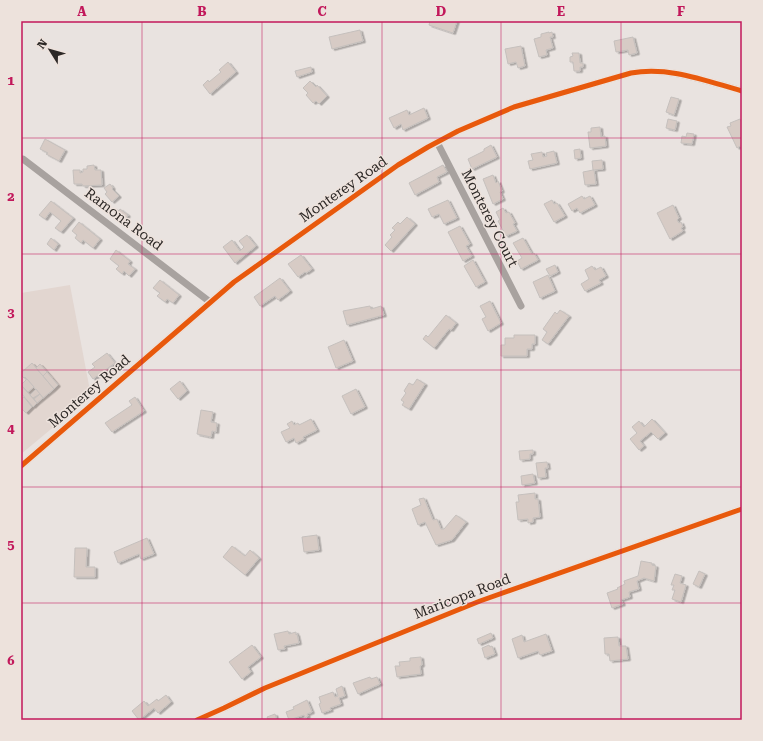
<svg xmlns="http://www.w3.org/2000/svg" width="763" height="741" viewBox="0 0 763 741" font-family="'Roboto Serif',serif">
	<defs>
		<filter id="shadow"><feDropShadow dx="2.5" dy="1.5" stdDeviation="0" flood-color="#0004"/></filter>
	</defs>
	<rect width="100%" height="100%" fill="#e9e3e0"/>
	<path fill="#e2d6d0" d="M70,285L91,396L21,454V293Z"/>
	<g fill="#d7cbc5" stroke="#c5c0bd" filter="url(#shadow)">
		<path d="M430,21H457L453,33L429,25Z"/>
		<path d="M360,30L363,41L332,49L329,37Z"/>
		<path d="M549,32V33L552,32L553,37H550L553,48L546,50L547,55L539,57L534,39L541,37V34Z"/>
		<path d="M633,37L637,53L629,55L628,50L616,52L614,41Z"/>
		<path d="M521,46L525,66L518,68L516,62L508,64L505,49Z"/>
		<path d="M572,53H579L580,63H583V67H580V71H574L573,62H570V57L573,56Z"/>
		<path d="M228,62L236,72L210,94L203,85L208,80L209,82L221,72L219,70Z"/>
		<path d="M311,67L312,72L297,77L295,71Z"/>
		<path d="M310,81L316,87L317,85L327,96L319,104L316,101L313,103L306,95L308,93L303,88Z"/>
		<path d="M671,97L679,99L674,115L666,112Z"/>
		<path d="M424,108L428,118L403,130L401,124L394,128L389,118L407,110L409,115Z"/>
		<path d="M668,119L677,121L675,130L666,128Z"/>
		<path d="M740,119L742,124V145L737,148L727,127L731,126L730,123Z"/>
		<path d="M600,127L601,137L605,136L606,146L590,148L588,132H591V128Z"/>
		<path d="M687,133L694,134L692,144L681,143L682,136L686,137Z"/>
		<path d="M45,139L65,150L59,161L46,154L48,153L40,149Z"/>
		<path d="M491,145L497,157L472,169L468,159L484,151V149Z"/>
		<path d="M580,149L581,158L575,159L574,150Z"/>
		<path d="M554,151L557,163L530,169L528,161L533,160L531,154L542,152L543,157L547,156L546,153Z"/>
		<path d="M602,160L603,169L593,170L592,161Z"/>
		<path d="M94,165L95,170H101L102,185L83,186L82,184H74L73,170H80V173L83,172V169H87V166Z"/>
		<path d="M443,165L447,172L437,177L439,182L415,195L409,183Z"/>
		<path d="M593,170H594L596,184L585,185L583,172Z"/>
		<path d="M493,175L496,183L498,181L502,191L500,192L503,199L493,204L483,179Z"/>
		<path d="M110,184L113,188L112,189L119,196L112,202L105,194L107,192L104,188Z"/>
		<path d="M582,196L584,199L590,196L595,205L580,213L577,208L572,211L568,204Z"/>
		<path d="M448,200L457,218L444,224L439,214L432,217L428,209Z"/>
		<path d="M552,200L554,204L557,203L565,216L554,222L544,204Z"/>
		<path d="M51,201L73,218L61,232L55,228L61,221L50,212L45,219L39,215Z"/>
		<path d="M673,205L679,218L677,220L679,223L681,222L683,227L681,228L683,231L670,239L657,213Z"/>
		<path d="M503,208L506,213L509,212L515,223L513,224L517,231L506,236L498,221L500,220L496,212Z"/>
		<path d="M116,209L119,211L120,209L128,215L124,221L115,215L116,214L114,212Z"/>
		<path d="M407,217L415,224L391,251L385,245L392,237L390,235L395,230L392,228L398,222L400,224Z"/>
		<path d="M79,222L100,239L93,248L83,240L81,243L75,238L77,235L72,231Z"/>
		<path d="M460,226L470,244L466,246L472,256L463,261L448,232Z"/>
		<path d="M247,235L256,246L235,263L223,247L232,240L240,251L244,247L239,241Z"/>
		<path d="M51,238L58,244L54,250L47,244Z"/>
		<path d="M523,238L532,254L534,253L538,260L521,269L517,261L522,258L513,243Z"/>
		<path d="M116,250L130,261L128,264L135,269L129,276L124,271L122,274L116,269L119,266L110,259Z"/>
		<path d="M301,255L312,269L306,273L305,272L298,277L288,264Z"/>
		<path d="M473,260L485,282L476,287L464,266Z"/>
		<path d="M555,265L558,272L550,276L546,269Z"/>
		<path d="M592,266L595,270L601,267L606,276L599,280L601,283L585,291L581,284L589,279L585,270Z"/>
		<path d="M548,275L555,291L540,298L533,282Z"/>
		<path d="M280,278L290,291L278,300L275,296L260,306L254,297Z"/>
		<path d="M160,280L179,295L173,303L167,299L165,302L157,296L160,293L153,288Z"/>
		<path d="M490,301L501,323L488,331L482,319L486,317L480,306Z"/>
		<path d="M370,306L371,309L381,306L384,315L347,325L343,311Z"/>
		<path d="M560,310L569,316L548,344L542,340L547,332L543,329L555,312L557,314Z"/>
		<path d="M446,315L456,323L451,330L449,329L434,348L423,339L426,335L428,337Z"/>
		<path d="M514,335H535V344H532V349H527V356H501V345H505V338H514Z"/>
		<path d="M344,340L353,361L336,368L328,347Z"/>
		<path d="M107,353L115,363L93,379L88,372L95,367L92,364Z"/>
		<path d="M32,363L54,389L43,398L25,377L24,378L21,375V373Z"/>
		<path d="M40,364L47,372L43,376L36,368Z"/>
		<path d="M47,372L58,385L54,389L43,376Z"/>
		<path d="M27,379L34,387L28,392L21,385Z"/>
		<path d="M417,379L425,384L409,409L402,405L404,402L401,400L406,393L404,391L409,383L413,385Z"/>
		<path d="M180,381L187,391L178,399L170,389Z"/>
		<path d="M21,385L37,403L33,407L21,393Z"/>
		<path d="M36,389L40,394L33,398L30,395Z"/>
		<path d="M356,389L365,407L351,414L342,396Z"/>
		<path d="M40,394L43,398L37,403L34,399Z"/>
		<path d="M24,397L32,407L26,413L21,408V399Z"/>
		<path d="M135,397L144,411L112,432L105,423L132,405L129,401Z"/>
		<path d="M201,410L213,412L211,422L217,423L216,432L212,431L211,437L197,434Z"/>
		<path d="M311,419L317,430L303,437L304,439L296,443L294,438L286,442L281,432L290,428L287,424L292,421L294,425L298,423L299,425Z"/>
		<path d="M652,419L665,433L658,439L651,432L640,441L644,446L639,450L630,439L637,433L632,427L639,421L644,427Z"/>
		<path d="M533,450V454H530V459L520,460L519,451Z"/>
		<path d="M547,462L548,468H545L546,477L538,478L536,463Z"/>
		<path d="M533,474L535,483L522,485L521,476Z"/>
		<path d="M535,493V499H538L540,517L533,518V522L528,523V519L518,520L516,502H519L518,495Z"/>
		<path d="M424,498L433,520L437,519L441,529H444L456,515L466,522L452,540L436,545L425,522L418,525L412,509L421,505L419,499Z"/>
		<path d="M317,535L319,550L304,552L302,537Z"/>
		<path d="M147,538L154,554L141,559L139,554L118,563L114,552Z"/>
		<path d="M232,546L245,556L250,550L259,558L245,575L223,557Z"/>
		<path d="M75,548H87L86,567H95V577H74Z"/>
		<path d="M641,561L652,563V565L656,566L654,581L644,578L637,581L639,589L629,592L630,597L621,600L623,604L612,608L607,593L618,589L617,588L625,584L624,581L638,576Z"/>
		<path d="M699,571L705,574L699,587L693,584Z"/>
		<path d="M675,574L682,576L680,583L686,585L681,602L672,599L675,590H672L674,585H671Z"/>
		<path d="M288,631L289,634L296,632V635L297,634L299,643L284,646L285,649L278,650L274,634Z"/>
		<path d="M491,633L493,638L479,644L477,639Z"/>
		<path d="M546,634L552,651L540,655L538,651L518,658L512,639L522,635L524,642Z"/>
		<path d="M618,637L619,646H626L628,659L610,661L609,654H605L604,638Z"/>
		<path d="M252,645L261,657L248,667L251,672L242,679L229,662Z"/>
		<path d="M489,645L490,647L492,646L495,654L485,658L482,648Z"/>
		<path d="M421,657L422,665L420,666L421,674L397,677L395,666H400L399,662L410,661V658Z"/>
		<path d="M370,677L371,679L377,677L380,684L358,694L353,683Z"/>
		<path d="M342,686L345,696L339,698L341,704L330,708L331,710L322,713L319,704L321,703L319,697L333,692L335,697L338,696L336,689Z"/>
		<path d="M166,695L171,702L158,713L154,708L139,720L132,711L144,701L148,706L157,699L158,701Z"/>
		<path d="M307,700L312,712L307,714L308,716L305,718L304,715L289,720L286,712L294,709L293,707Z"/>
		<path d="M275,714L277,720H265L268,719L267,717Z"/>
	</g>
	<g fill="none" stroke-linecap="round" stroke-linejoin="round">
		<g stroke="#a8a29f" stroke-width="7">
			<path d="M437,142L521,306"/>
			<path d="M21,159H23L210,302"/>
			<path d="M21,466L234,282L398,165L428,147L458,131L514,107L631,73C669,66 706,81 742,91"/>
			<path d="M197,720L224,708L265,688L480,601L742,509"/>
		</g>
		<g stroke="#ede2dc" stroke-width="8">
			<g id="cycleway">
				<path d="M21,466L234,282L398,165L428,147L458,131L514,107L631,73C669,66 706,81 742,91"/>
				<path d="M197,720L224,708L265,688L480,601L742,509"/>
			</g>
		</g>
		<use href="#cycleway" stroke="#e8590c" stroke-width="5"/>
	</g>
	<path fill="none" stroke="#c2185b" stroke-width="1" stroke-opacity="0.55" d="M142,21V720M262,21V720M382,21V720M501,21V720M621,21V720M21,138H742M21,254H742M21,370H742M21,487H742M21,603H742"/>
	<g text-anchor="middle" stroke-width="3" stroke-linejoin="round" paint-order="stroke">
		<g font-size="14" fill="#2c2826" stroke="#ede2dc">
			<text transform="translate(343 189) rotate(-35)" y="5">Monterey Road</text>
			<text transform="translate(490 218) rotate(63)" y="5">Monterey Court</text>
			<text transform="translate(124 219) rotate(37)" y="5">Ramona Road</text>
			<text transform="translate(89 391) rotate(-41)" y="5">Monterey Road</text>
			<text transform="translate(462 596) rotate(-21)" y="5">Maricopa Road</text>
		</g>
	</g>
	<rect width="763" height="741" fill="none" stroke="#ede2dc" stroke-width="44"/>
	<g transform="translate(50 50) rotate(307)" stroke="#ede2dc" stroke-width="3" paint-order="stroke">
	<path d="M0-3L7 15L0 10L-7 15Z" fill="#2c2826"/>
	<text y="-6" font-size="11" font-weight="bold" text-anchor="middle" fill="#2c2826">N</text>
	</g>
	<rect x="22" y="22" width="719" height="697" fill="none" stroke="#c2185b" stroke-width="1.5"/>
	<g font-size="13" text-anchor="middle" font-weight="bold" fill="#c2185b">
		<text x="82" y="16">A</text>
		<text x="202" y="16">B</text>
		<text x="322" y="16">C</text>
		<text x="441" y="16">D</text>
		<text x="561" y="16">E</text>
		<text x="681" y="16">F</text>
		<text x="11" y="85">1</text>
		<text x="11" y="201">2</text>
		<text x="11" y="317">3</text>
		<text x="11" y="433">4</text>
		<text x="11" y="549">5</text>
		<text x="11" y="665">6</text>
	</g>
</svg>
